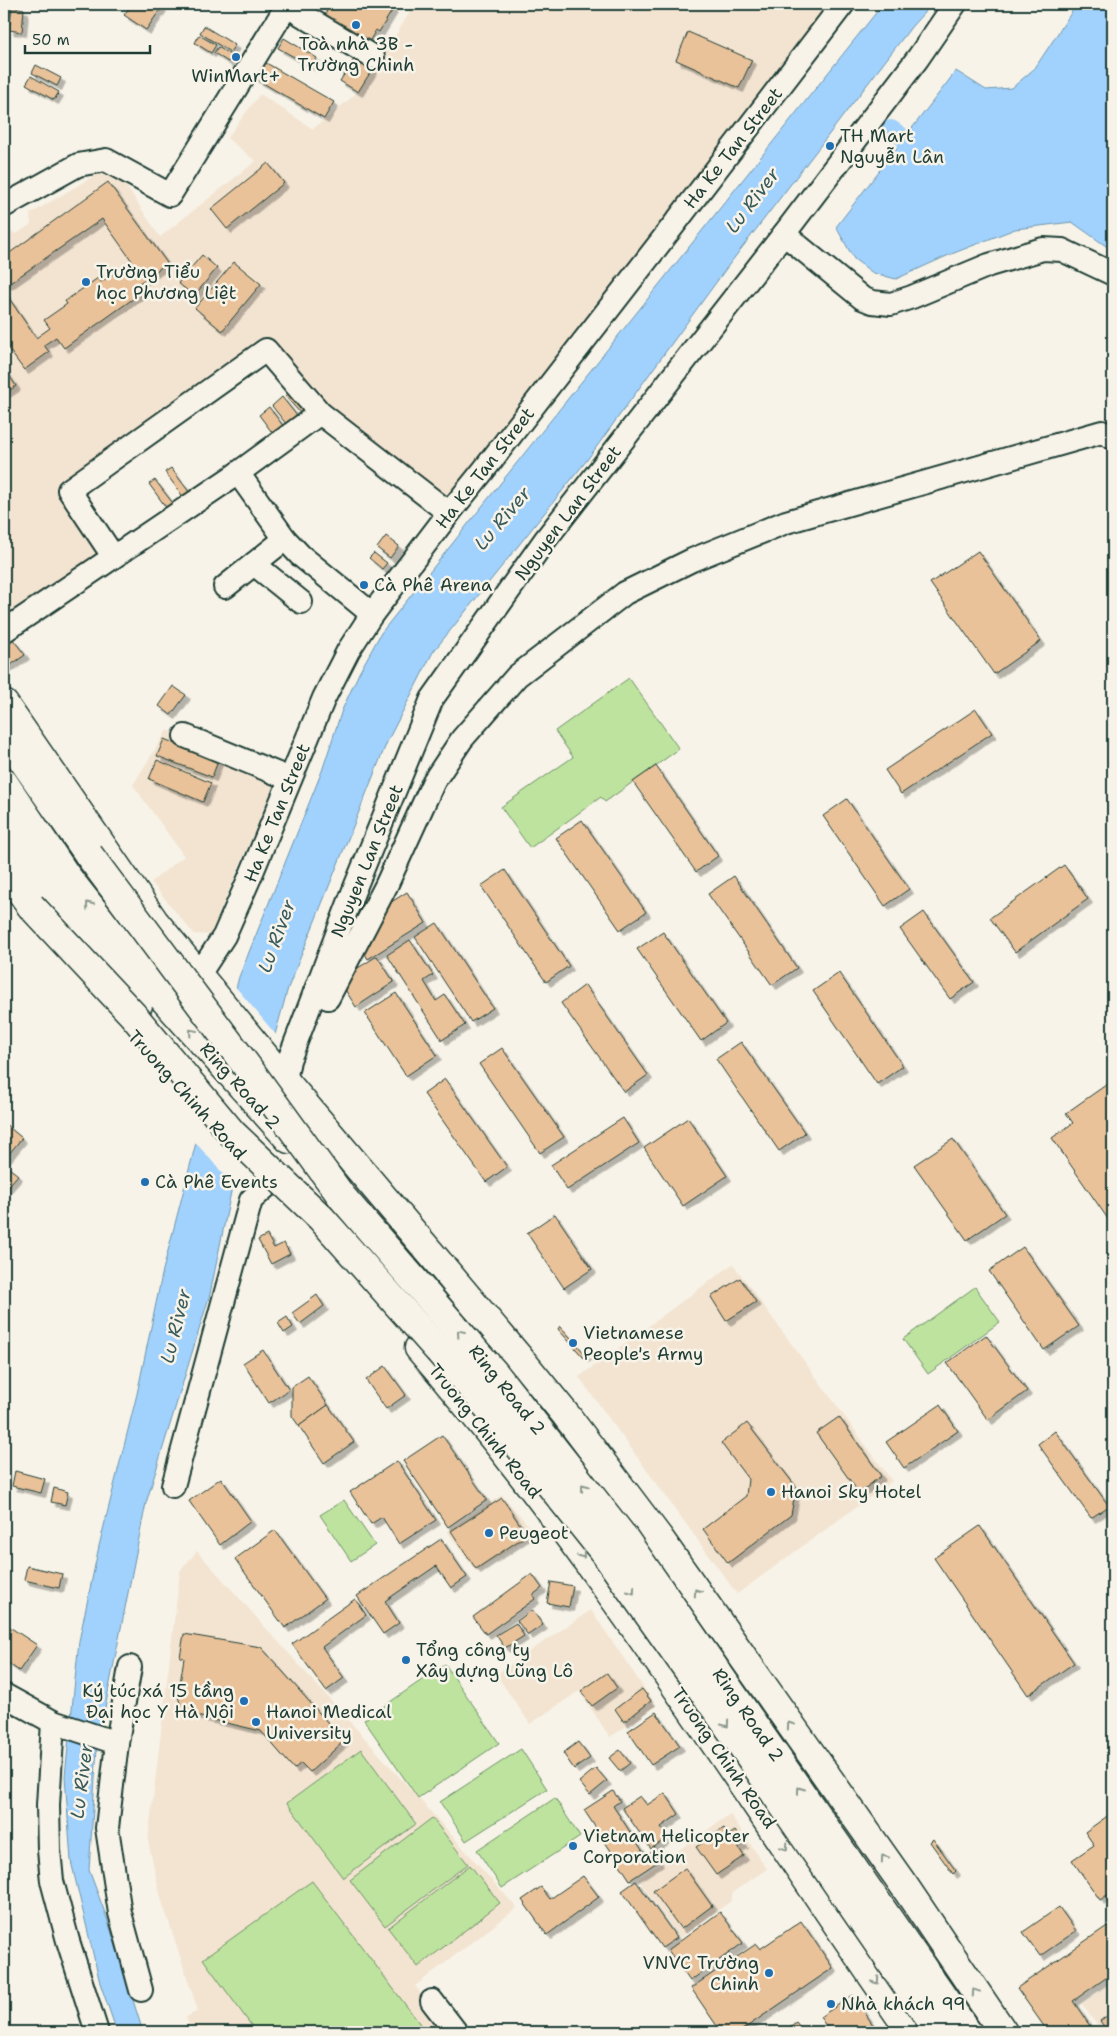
<svg xmlns="http://www.w3.org/2000/svg" width="1117" height="2036" viewBox="0 0 1117 2036" font-family="'Shantell Sans',sans-serif">
	<defs>
		<filter id="shadow"><feDropShadow dx="4.5" dy="4.5" stdDeviation="0" flood-color="#0004"/></filter>
	</defs>
	<rect width="100%" height="100%" fill="#f7f3e8"/>
	<filter id="ink" filterUnits="userSpaceOnUse"><feTurbulence type="fractalNoise" baseFrequency=".02" numOctaves="2"/><feDisplacementMap in="SourceGraphic" scale="10" xChannelSelector="R" yChannelSelector="G"/><feConvolveMatrix kernelMatrix="1 2 1 2 8 2 1 2 1" color-interpolation-filters="sRGB"/></filter>
	<g filter="url(#ink)">
		<g fill="#f3e4d1">
			<path d="M415,4H829L717,148L452,500L322,403L268,343L221,379L58,493L101,557L4,621V236L10,231L17,234L31,224L30,214L97,174L119,175L160,237L256,161L227,138L260,94L313,129L357,93L382,57Z"/>
			<path d="M167,730L277,778L210,935L194,934L151,882L184,856L133,785Z"/>
			<path d="M733,1264L892,1481L737,1594L579,1377Z"/>
			<path d="M502,1495L535,1533L476,1572L447,1531Z"/>
			<path d="M197,1551L517,1908L415,1986L450,2032H192L186,2017L198,2011L161,1898L148,1841L180,1571Z"/>
			<path d="M591,1610L656,1706L610,1737L579,1691L530,1724L496,1674Z"/>
			<path d="M730,1814L767,1869L733,1892L731,1901L680,1938L638,1879Z"/>
			<path d="M1113,1981V2032H1093L1099,2028L1082,2004Z"/>
		</g>
		<g fill="#bde39e" stroke="#6e9069">
			<path d="M629,678L679,749L605,802L601,797L530,848L501,807L573,757L555,731Z"/>
			<path d="M975,1287L1000,1322L928,1374L903,1339Z"/>
			<path d="M344,1500L375,1545L351,1561L320,1515Z"/>
			<path d="M445,1664L499,1743L418,1798L364,1720Z"/>
			<path d="M361,1749L416,1824L343,1878L287,1803Z"/>
			<path d="M521,1749L547,1789L466,1841L440,1802Z"/>
			<path d="M555,1798L580,1837L502,1888L477,1850Z"/>
			<path d="M432,1818L468,1864L385,1926L350,1880Z"/>
			<path d="M470,1865L500,1903L418,1967L388,1928Z"/>
			<path d="M312,1881L426,2032H256L203,1959Z"/>
		</g>
		<g fill="#a1d1fd" stroke="#6d96ad">
			<path d="M883,4H932L912,26L728,266L587,460L433,652L387,742L288,988L231,1192L210,1294L146,1503L97,1748L89,1870L108,1921L143,2032H117L100,1983L71,1861L65,1776L79,1641L99,1546L137,1394L163,1270L239,977L322,771L342,710L359,673L381,633Z"/>
			<path d="M1077,4H1113V251L1072,222L1015,229L949,255L896,279L873,273L854,259L836,227L956,71L986,90L1012,88L1035,68Z"/>
		</g>
		<path fill="#f7f3e8" d="M234,985L277,1036L235,1187L195,1142Z"/>
		<g fill="none" stroke-linecap="round" stroke-linejoin="round">
			<path stroke="#a1d1fd" stroke-width="18" d="M891,129L904,138"/>
		</g>
		<g fill="#eac29a" stroke="#1f3d34" filter="url(#shadow)">
			<path d="M132,4H157L162,7L146,30L124,15Z"/>
			<path d="M323,4H391L390,6L393,9L379,32L376,30L366,47L321,20L327,11L321,7Z"/>
			<path d="M12,7L24,9L22,32L9,30Z"/>
			<path d="M204,26L235,45L230,52L200,33Z"/>
			<path d="M688,32L752,60L739,88L676,60Z"/>
			<path d="M199,35L216,45L211,53L195,43Z"/>
			<path d="M284,38L317,58L312,67L278,48Z"/>
			<path d="M218,47L232,56L228,62L214,53Z"/>
			<path d="M358,53L375,65L358,92L340,81Z"/>
			<path d="M261,60L334,102L324,119L251,76Z"/>
			<path d="M36,65L61,78L57,86L32,73Z"/>
			<path d="M31,76L59,92L54,100L26,84Z"/>
			<path d="M268,163L284,183L227,229L211,209Z"/>
			<path d="M108,182L167,263L138,284L144,291L64,348L56,337L44,345L49,352L24,370L4,343V291L36,338L50,328L44,320L67,304L65,301L98,278L101,282L132,261L102,219L7,285L4,281V257Z"/>
			<path d="M202,255L217,268L194,296L178,283Z"/>
			<path d="M234,262L261,284L222,331L195,308Z"/>
			<path d="M4,368L16,386L4,394Z"/>
			<path d="M295,387L311,406L302,415L285,396Z"/>
			<path d="M282,397L298,417L287,425L272,406Z"/>
			<path d="M269,407L284,427L274,435L259,415Z"/>
			<path d="M171,468L190,493L184,498L165,472Z"/>
			<path d="M155,480L175,506L168,510L149,484Z"/>
			<path d="M386,536L399,546L390,558L377,548Z"/>
			<path d="M978,551L1041,641L994,674L930,583Z"/>
			<path d="M374,553L387,563L382,569L369,558Z"/>
			<path d="M12,638L25,655L5,669L4,644Z"/>
			<path d="M173,686L186,695L171,715L159,706Z"/>
			<path d="M976,709L992,733L901,794L885,770Z"/>
			<path d="M164,739L218,761L212,777L157,756Z"/>
			<path d="M157,760L211,783L203,802L149,779Z"/>
			<path d="M656,766L718,856L696,872L633,782Z"/>
			<path d="M847,799L909,889L885,906L823,816Z"/>
			<path d="M582,820L646,912L620,930L556,838Z"/>
			<path d="M1064,865L1088,899L1015,952L990,918Z"/>
			<path d="M505,870L569,966L546,982L481,886Z"/>
			<path d="M734,876L797,968L772,985L708,894Z"/>
			<path d="M407,892L426,923L368,959L359,944L374,913Z"/>
			<path d="M924,912L974,982L950,999L900,929Z"/>
			<path d="M437,923L493,1008L471,1022L415,937Z"/>
			<path d="M663,932L726,1023L701,1041L637,949Z"/>
			<path d="M410,940L433,975L424,981L436,1001L445,995L465,1025L442,1040L387,955Z"/>
			<path d="M377,956L394,982L356,1007L339,980Z"/>
			<path d="M839,973L903,1066L877,1084L813,991Z"/>
			<path d="M585,985L648,1075L624,1092L561,1003Z"/>
			<path d="M396,993L437,1055L406,1076L365,1013Z"/>
			<path d="M741,1042L805,1133L779,1151L716,1059Z"/>
			<path d="M502,1048L564,1137L540,1153L479,1064Z"/>
			<path d="M445,1079L507,1167L486,1182L424,1094Z"/>
			<path d="M1113,1080V1215L1108,1219L1052,1138L1073,1123L1066,1113Z"/>
			<path d="M623,1118L639,1143L567,1190L551,1165Z"/>
			<path d="M688,1118L727,1176L683,1206L644,1148Z"/>
			<path d="M4,1123L22,1138L4,1160Z"/>
			<path d="M953,1139L1005,1214L967,1240L914,1165Z"/>
			<path d="M4,1164L18,1175L4,1191Z"/>
			<path d="M555,1214L592,1269L564,1288L527,1233Z"/>
			<path d="M267,1235L274,1248L284,1243L290,1254L271,1264L258,1240Z"/>
			<path d="M1023,1247L1079,1326L1044,1350L989,1271Z"/>
			<path d="M740,1278L756,1302L726,1321L711,1297Z"/>
			<path d="M317,1295L324,1306L300,1324L292,1313Z"/>
			<path d="M287,1317L293,1327L284,1333L278,1323Z"/>
			<path d="M560,1326L587,1356L584,1358L558,1329Z"/>
			<path d="M986,1335L1027,1391L988,1420L947,1363Z"/>
			<path d="M263,1350L289,1390L269,1403L243,1363Z"/>
			<path d="M385,1366L406,1395L386,1409L366,1380Z"/>
			<path d="M308,1376L328,1405L299,1426L292,1416V1387Z"/>
			<path d="M328,1405L354,1442L324,1463L299,1426Z"/>
			<path d="M940,1405L958,1431L904,1468L886,1442Z"/>
			<path d="M839,1417L881,1476L859,1493L816,1433Z"/>
			<path d="M747,1423L796,1487L791,1515L728,1563L703,1529L746,1496L748,1479L721,1443Z"/>
			<path d="M1055,1431L1109,1506L1091,1518L1038,1444Z"/>
			<path d="M442,1435L487,1500L448,1527L403,1461Z"/>
			<path d="M397,1461L436,1520L399,1544L382,1517L371,1524L350,1492Z"/>
			<path d="M15,1471L45,1479L41,1493L12,1486Z"/>
			<path d="M221,1478L251,1521L220,1545L189,1501Z"/>
			<path d="M54,1488L68,1492L65,1505L51,1502Z"/>
			<path d="M502,1498L527,1535L476,1569L451,1531Z"/>
			<path d="M980,1526L1074,1663L1028,1695L934,1558Z"/>
			<path d="M275,1530L325,1599L285,1628L235,1559Z"/>
			<path d="M441,1539L467,1577L451,1588L436,1566L385,1601L399,1623L383,1634L357,1596Z"/>
			<path d="M27,1566L62,1574L59,1588L24,1580Z"/>
			<path d="M532,1574L542,1588L533,1595L535,1599L486,1634L473,1617Z"/>
			<path d="M551,1582L573,1586L569,1607L547,1603Z"/>
			<path d="M355,1599L366,1615L322,1647L344,1678L326,1691L292,1644Z"/>
			<path d="M532,1610L543,1625L528,1635L517,1621Z"/>
			<path d="M516,1623L524,1636L505,1648L496,1635Z"/>
			<path d="M5,1624L37,1645L19,1671L4,1660Z"/>
			<path d="M184,1634L261,1647L344,1741L310,1772L301,1763L294,1769L261,1731L188,1714L181,1707L178,1696L184,1658L180,1657Z"/>
			<path d="M607,1673L617,1688L592,1706L581,1691Z"/>
			<path d="M642,1689L651,1701L624,1722L615,1709Z"/>
			<path d="M656,1712L680,1746L651,1765L628,1731Z"/>
			<path d="M578,1742L590,1758L574,1769L563,1753Z"/>
			<path d="M620,1750L630,1763L620,1771L609,1758Z"/>
			<path d="M596,1768L607,1781L590,1795L579,1782Z"/>
			<path d="M613,1791L620,1801L613,1806L646,1856L653,1851L659,1861L630,1880L584,1810Z"/>
			<path d="M665,1793L679,1814L661,1827L668,1837L651,1849L622,1808L640,1796L647,1805Z"/>
			<path d="M1113,1812V1891L1100,1900L1072,1860L1094,1845L1085,1832Z"/>
			<path d="M724,1828L729,1835L735,1831L744,1844L738,1847L744,1856L716,1875L696,1847Z"/>
			<path d="M933,1839L956,1871L953,1874L930,1842Z"/>
			<path d="M685,1868L712,1906L681,1929L653,1891Z"/>
			<path d="M583,1876L599,1897L547,1935L522,1900L541,1887L550,1899Z"/>
			<path d="M636,1881L677,1938L662,1948L622,1891Z"/>
			<path d="M1059,1907L1076,1931L1040,1956L1023,1932Z"/>
			<path d="M720,1912L743,1943L690,1981L668,1950Z"/>
			<path d="M801,1921L833,1968L739,2032H721L691,1988L756,1944L760,1949Z"/>
			<path d="M1113,1922V1973L1073,2001L1090,2026L1081,2032H1048L1017,1988Z"/>
			<path d="M853,1995L875,2028L868,2032H830L820,2017Z"/>
			<path d="M1113,2011V2032H1108L1100,2021Z"/>
			<path d="M796,2022L804,2032H783Z"/>
		</g>
		<g fill="none" stroke-linecap="round" stroke-linejoin="round">
			<g stroke="#1f3d34" stroke-width="26">
				<g id="minor">
					<path d="M287,6L373,57"/>
					<path d="M4,206L78,165L106,160L170,195L288,4"/>
					<path d="M784,234L862,298L872,302L891,304L912,297L989,265L1043,249L1062,250L1113,274"/>
					<path d="M238,473L285,539L300,555L372,614"/>
					<path d="M113,556L69,490L266,350L320,413L449,513"/>
					<path d="M254,564L301,602"/>
					<path d="M225,587L285,539"/>
					<path d="M4,631L238,473L320,413"/>
					<path d="M185,736L290,779"/>
					<path d="M198,976L224,936L250,877L324,698L348,651L372,614L449,513L483,471L673,226L843,4"/>
					<path d="M315,992L328,998L386,886L434,781L462,739L517,676L625,593L692,560L786,522L1102,432L1113,438"/>
					<path d="M285,1081L289,1060L354,890L432,699L545,540L784,234L918,58L955,4"/>
					<path d="M173,1486L251,1200L270,1183"/>
					<path d="M130,1667L117,1743L107,1828L120,1913L141,1990"/>
					<path d="M4,1695L53,1722L117,1743"/>
					<path d="M53,1722L48,1805L49,1850L52,1881L68,1941L97,2032"/>
					<path d="M432,2001L456,2032"/>
				</g>
			</g>
			<g stroke="#1f3d34" stroke-width="31">
				<g id="major">
					<path d="M4,704L154,921L285,1081L526,1366L566,1415L659,1538L905,1887L1003,2032"/>
					<path d="M4,850L30,884"/>
					<path d="M419,1348C603,1561 751,1802 911,2032"/>
				</g>
			</g>
			<g stroke="#1f3d34" stroke-width="31">
				<g id="highway">
					<path d="M4,733L89,855"/>
					<path d="M4,783L67,877L154,988L289,1139"/>
					<path d="M4,823L49,891L138,1005"/>
					<path d="M4,868L31,906"/>
				</g>
			</g>
			<use href="#minor" stroke="#f7f3e8" stroke-width="22"/>
			<use href="#major" stroke="#f7f3e8" stroke-width="28"/>
			<use href="#highway" stroke="#f7f3e8" stroke-width="28"/>
			<g stroke="#1f3d34" stroke-width="31" stroke-linecap="butt">
				<g id="highway-bridge">
					<path d="M89,855L254,1076L342,1197L495,1374L624,1538L967,2032"/>
					<path d="M31,906L133,1015L232,1133L321,1218L479,1396L604,1552L750,1757L939,2032"/>
				</g>
			</g>
			<use href="#highway-bridge" stroke="#f7f3e8" stroke-width="28"/>
		</g>
		<defs><path id="oneway-chevron" d="M-2-3.5L2.5 0L-2 3.5" fill="none" stroke-width="1.6" stroke-linecap="round" stroke-linejoin="round" transform="scale(1.25)"/></defs>
		<g stroke="#8b988e">
			<use href="#oneway-chevron" transform="translate(89 905) rotate(-128)"/>
			<use href="#oneway-chevron" transform="translate(192 1032) rotate(-131)"/>
			<use href="#oneway-chevron" transform="translate(460 1333) rotate(-131)"/>
			<use href="#oneway-chevron" transform="translate(584 1487) rotate(-128)"/>
			<use href="#oneway-chevron" transform="translate(582 1555) rotate(53)"/>
			<use href="#oneway-chevron" transform="translate(632 1591) rotate(54)"/>
			<use href="#oneway-chevron" transform="translate(697 1592) rotate(-125)"/>
			<use href="#oneway-chevron" transform="translate(726 1724) rotate(54)"/>
			<use href="#oneway-chevron" transform="translate(790 1725) rotate(-125)"/>
			<use href="#oneway-chevron" transform="translate(800 1790) rotate(-125)"/>
			<use href="#oneway-chevron" transform="translate(785 1847) rotate(56)"/>
			<use href="#oneway-chevron" transform="translate(884 1858) rotate(-125)"/>
			<use href="#oneway-chevron" transform="translate(876 1981) rotate(55)"/>
			<use href="#oneway-chevron" transform="translate(975 1992) rotate(-124)"/>
		</g>
	</g>
	<g fill="#1f6fb2" stroke="#f7f3e8" stroke-width="2">
		<circle cx="356" cy="25" r="5"/>
		<circle cx="236" cy="57" r="5"/>
		<circle cx="830" cy="146" r="5"/>
		<circle cx="86" cy="282" r="5"/>
		<circle cx="364" cy="585" r="5"/>
		<circle cx="145" cy="1182" r="5"/>
		<circle cx="573" cy="1343" r="5"/>
		<circle cx="771" cy="1492" r="5"/>
		<circle cx="489" cy="1533" r="5"/>
		<circle cx="406" cy="1660" r="5"/>
		<circle cx="244" cy="1701" r="5"/>
		<circle cx="256" cy="1722" r="5"/>
		<circle cx="573" cy="1846" r="5"/>
		<circle cx="769" cy="1973" r="5"/>
		<circle cx="831" cy="2004" r="5"/>
	</g>
	<g text-anchor="middle" stroke-width="5" stroke-linejoin="round" paint-order="stroke">
		<g font-size="18" fill="#1f3d34" stroke="#f7f3e8" text-anchor="start">
			<text x="356" y="50" text-anchor="middle">Toà nhà 3B -<tspan x="356" dy="21">Trường Chinh</tspan></text>
			<text x="236" y="82" text-anchor="middle">WinMart+</text>
			<text x="840" y="142">TH Mart<tspan x="840" dy="21">Nguyễn Lân</tspan></text>
			<text x="96" y="278">Trường Tiểu<tspan x="96" dy="21">học Phương Liệt</tspan></text>
			<text x="374" y="591">Cà Phê Arena</text>
			<text x="155" y="1188">Cà Phê Events</text>
			<text x="583" y="1339">Vietnamese<tspan x="583" dy="21">People's Army</tspan></text>
			<text x="781" y="1498">Hanoi Sky Hotel</text>
			<text x="499" y="1539">Peugeot</text>
			<text x="416" y="1656">Tổng công ty<tspan x="416" dy="21">Xây dựng Lũng Lô</tspan></text>
			<text x="234" y="1697" text-anchor="end">Ký túc xá 15 tầng<tspan x="234" dy="21">Đại học Y Hà Nội</tspan></text>
			<text x="266" y="1718">Hanoi Medical<tspan x="266" dy="21">University</tspan></text>
			<text x="583" y="1842">Vietnam Helicopter<tspan x="583" dy="21">Corporation</tspan></text>
			<text x="759" y="1969" text-anchor="end">VNVC Trường<tspan x="759" dy="21">Chinh</tspan></text>
			<text x="841" y="2010">Nhà khách 99</text>
		</g>
		<g font-size="18" fill="#1f3d34" stroke="#f7f3e8">
			<text transform="translate(733 148) rotate(-52)" y="6">Ha Ke Tan Street</text>
			<text transform="translate(485 468) rotate(-52)" y="6">Ha Ke Tan Street</text>
			<text transform="translate(568 513) rotate(-53)" y="6">Nguyen Lan Street</text>
			<text transform="translate(277 813) rotate(-68)" y="6">Ha Ke Tan Street</text>
			<text transform="translate(367 861) rotate(-68)" y="6">Nguyen Lan Street</text>
			<text transform="translate(240 1086) rotate(48)" y="6">Ring Road 2</text>
			<text transform="translate(187 1095) rotate(48)" y="6">Truong Chinh Road</text>
			<text transform="translate(507 1390) rotate(51)" y="6">Ring Road 2</text>
			<text transform="translate(485 1431) rotate(51)" y="6">Truong Chinh Road</text>
			<text transform="translate(748 1715) rotate(55)" y="6">Ring Road 2</text>
			<text transform="translate(724 1758) rotate(55)" y="6">Truong Chinh Road</text>
		</g>
		<g font-size="19" font-style="italic" fill="#395b5c" stroke="#f7f3e8">
			<text transform="translate(752 200) rotate(-53)" y="7">Lu River</text>
			<text transform="translate(502 518) rotate(-50)" y="7">Lu River</text>
			<text transform="translate(276 936) rotate(-70)" y="7">Lu River</text>
			<text transform="translate(175 1326) rotate(-76)" y="7">Lu River</text>
			<text transform="translate(81 1781) rotate(-83)" y="7">Lu River</text>
		</g>
	</g>
	<rect width="1117" height="2036" fill="none" stroke="#f7f3e8" stroke-width="20"/>
	<rect x="10" y="10" width="1097" height="2016" fill="none" stroke="#1f3d34" stroke-width="2" filter="url(#ink)"/>
	<path d="M25 45v8h125v-8" fill="none" stroke="#1f3d34" stroke-width="2.5"/>
	<text x="32" y="45" font-size="15" fill="#1f3d34" stroke="#f7f3e8" stroke-width="4" paint-order="stroke">50 m</text>
</svg>
